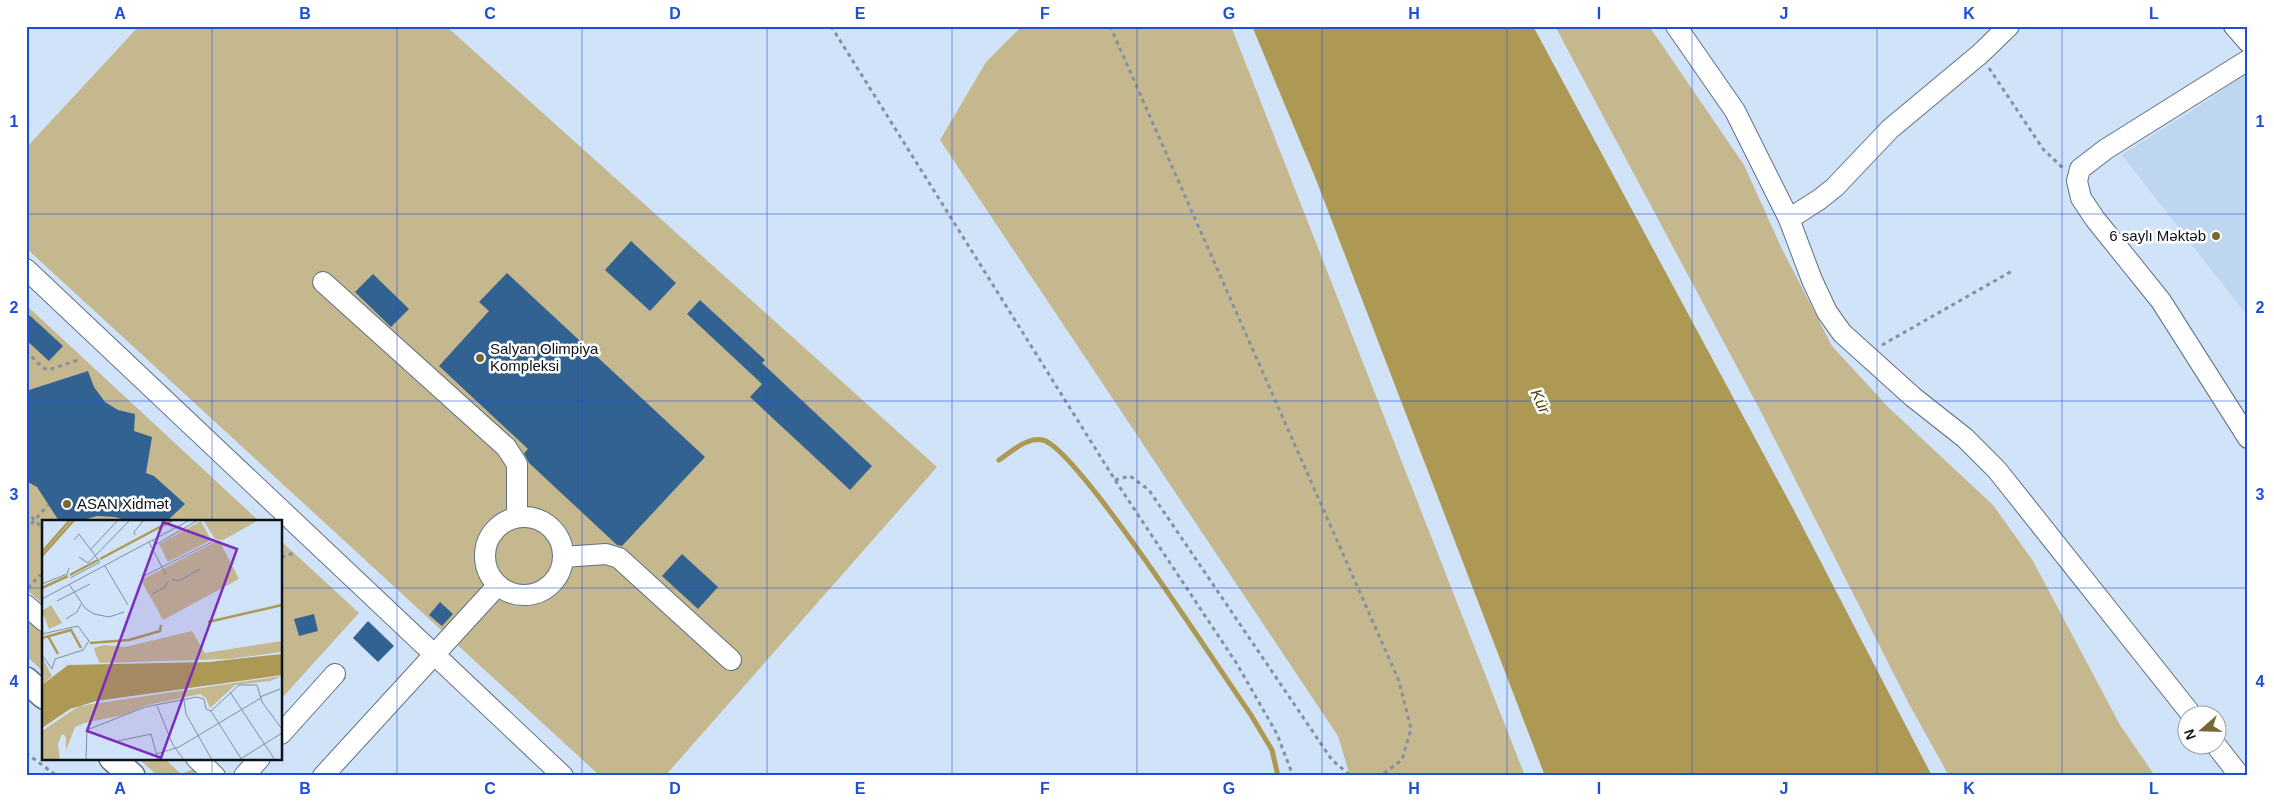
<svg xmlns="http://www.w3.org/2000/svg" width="2274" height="802" viewBox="0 0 2274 802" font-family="Arial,sans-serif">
	<rect width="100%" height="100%" fill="#d0e3f8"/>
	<path fill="#bed6f0" d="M2248,72V317L2122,155L2207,101Z"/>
	<g fill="#c5b88e">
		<path d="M139,26H446L937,467L665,776H600L26,248V148Z"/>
		<path d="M1022,26H1231L1525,776H1350L1338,736L940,140L986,62Z"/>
		<path d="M1555,26H1649L1744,165L1781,247L1832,346L1889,408L1993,505L2033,561L2120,725L2155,776H1949L1908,702L1760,410Z"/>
		<path d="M26,305L259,521H44V605L26,589Z"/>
		<path d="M281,541L359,613L281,699Z"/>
		<path d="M26,616L44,633V672L26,656Z"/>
		<path d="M138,758H164L181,774L193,769L202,776H158Z"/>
	</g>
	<path fill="#ad9954" d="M1252,26H1533L1797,516L1932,776H1545L1315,177Z"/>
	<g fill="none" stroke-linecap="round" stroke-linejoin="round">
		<path stroke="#ad9954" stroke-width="5" d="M999,460C1011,452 1028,436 1043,440C1078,449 1221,673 1251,715L1272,750L1278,776"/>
	</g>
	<g fill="#326291">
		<path d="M631,241L676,283L650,311L605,270Z"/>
		<path d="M507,273L705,457L622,546L617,545L529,463L524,453L528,449L439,366L489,311L479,302Z"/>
		<path d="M373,274L409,309L391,327L355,292Z"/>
		<path d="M700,300L765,360L762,363L872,466L850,490L750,397L762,384L687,314Z"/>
		<path d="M26,312L63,346L49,361L26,340Z"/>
		<path d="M88,371L94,387L105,402L118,410L135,414L134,431L152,437L146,473L154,476L185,504L167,521H128L115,517L97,516L79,521H59L37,487L26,481V391Z"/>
		<path d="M682,554L718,587L698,609L662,576Z"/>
		<path d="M440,602L453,614L442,626L429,615Z"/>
		<path d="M314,614L318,631L299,636L294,619Z"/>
		<path d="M368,621L394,646L378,662L353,638Z"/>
	</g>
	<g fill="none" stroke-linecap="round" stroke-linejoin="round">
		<g stroke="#607182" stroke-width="22">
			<g id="minor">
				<path d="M1676,26L1735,111L1789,219L1812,280L1827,312L1842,333L1913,397L1965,438L1997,470L2191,714"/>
				<path d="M2234,26L2248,42"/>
				<path d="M2248,60L2106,149L2080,169L2077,181L2081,198L2095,219L2161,301L2248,438"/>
				<path d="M1789,219L1820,199L1835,187L1890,129L1980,54L2009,26"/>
				<path d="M26,269L563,776"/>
				<path d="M323,282L506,447L517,464V517"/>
				<circle cx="524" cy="556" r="39"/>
				<path d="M563,557L606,554L619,558L731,660"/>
				<path d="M26,605L44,621"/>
				<path d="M281,734L335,674"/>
				<path d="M2215,744L2240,776"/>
				<path d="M196,758L215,776"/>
				<path d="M244,776L260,758"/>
				<path d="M323,776L498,585"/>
			</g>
		</g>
		<g stroke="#607182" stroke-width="28">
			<g id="major">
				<path d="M26,680L44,696"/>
				<path d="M112,758L132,776"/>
			</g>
		</g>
		<g stroke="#8391a0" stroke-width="3" stroke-dasharray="4 4" stroke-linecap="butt">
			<path d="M831,26L1115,480L1237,664L1277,734L1293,776"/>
			<path d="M1110,26L1399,681L1411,729L1402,760L1380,776"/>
			<path d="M1989,68L2043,149L2064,169"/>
			<path d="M1882,345L2012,271"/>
			<path d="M26,351L42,367L48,370L78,360"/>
			<path d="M1115,480L1130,476L1149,490L1332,760L1351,776"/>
			<path d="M26,511L44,530"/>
			<path d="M26,530L48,505"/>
			<path d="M281,557L294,553"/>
			<path d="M28,588L39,576L44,574"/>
			<path d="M26,753L57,776"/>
		</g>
		<use href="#minor" stroke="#fff" stroke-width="20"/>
		<use href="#major" stroke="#fff" stroke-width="25"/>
	</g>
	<path fill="none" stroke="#1d4ed8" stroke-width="1" stroke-opacity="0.55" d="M212,26V521M397,26V776M582,26V776M767,26V776M952,26V776M1137,26V776M1322,26V776M1507,26V776M1692,26V776M1877,26V776M2062,26V776M26,214H2248M26,401H2248M26,588H44M281,588H2248M212,758V776"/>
	<g fill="#766734" stroke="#fff" stroke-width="2">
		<circle cx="2216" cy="236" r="5"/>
		<circle cx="480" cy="358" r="5"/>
		<circle cx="67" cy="504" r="5"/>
	</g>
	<g text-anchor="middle" stroke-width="5" stroke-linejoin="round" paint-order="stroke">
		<g font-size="15" fill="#0b1118" stroke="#fff" text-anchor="start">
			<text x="2206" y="241" text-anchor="end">6 saylı Məktəb</text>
			<text x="490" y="354">Salyan Olimpiya<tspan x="490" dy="17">Kompleksi</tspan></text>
			<text x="77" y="509">ASAN Xidmət</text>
		</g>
		<g font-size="16" font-style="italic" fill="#53440c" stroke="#fff">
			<text transform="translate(1541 401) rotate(65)" y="6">Kür</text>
		</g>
	</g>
	<g transform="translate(42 520)">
		<rect width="240" height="240" fill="#d0e3f8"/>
		<path d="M161,0H217L181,20L173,19ZM159,1L169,20L126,42L117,24ZM177,20L197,59L121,100L99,60ZM9,85L20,103L7,109L0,91ZM150,111L163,133L240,121V132L187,139L58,143L54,135L52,128L62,125L83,127ZM0,137L10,156L0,165ZM240,156L228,161L193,165L168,188L164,178L158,174L102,186L82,195L42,203L33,207L24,230V217L20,214L16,224L18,240H0V211L37,186Z" fill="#c5b88e"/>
		<path d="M240,134V155L54,181L28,189L0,208V165L26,145L167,142Z" fill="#ad9954"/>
		<path fill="none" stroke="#ad9954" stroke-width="2.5" d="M0,32L28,0M0,36L32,0M58,39L131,0M28,55L56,40M0,68L26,56M166,102L240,85M6,116L16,134M0,118L29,110L39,128M48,123L87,120L118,111L119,105"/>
		<path fill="none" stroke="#818f9e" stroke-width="1" d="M93,15L92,12L102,0M110,20L115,24L156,0M107,22L124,55M49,29L76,0M37,37L46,43L88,0M63,46L86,85M100,57L170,22M28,58L58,42L37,14L32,20M130,59L137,61L158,49M0,64L25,54L27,48M27,64L43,88L52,94L67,97L82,92M110,74L123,67L125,62M0,79L148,0M15,81L48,64M24,99L35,92L39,84M0,114L36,106L47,121L41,130L13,139L10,149L0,135M188,172L233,240M218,177L238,169M142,180L144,194L170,240M115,186L131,225L142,240M169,191L200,240M76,221L109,214L116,240M114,234L137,227L219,178M44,240L45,210L103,187L155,177L162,179L164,189L169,191L197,165H215L220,182L240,209M197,240L240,213"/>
		<path fill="#7b2cbf" fill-opacity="0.15" stroke="#7b2cbf" stroke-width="2.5" d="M121,2L195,29L119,238L45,211Z"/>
		<rect width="240" height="240" fill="none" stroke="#0b1118" stroke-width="2.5"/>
	</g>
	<rect width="2274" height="802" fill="none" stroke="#ffffff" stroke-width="55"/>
	<g transform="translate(2202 730) rotate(250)"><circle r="24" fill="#ffffff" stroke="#9da0a3"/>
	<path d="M0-4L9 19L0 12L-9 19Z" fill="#766734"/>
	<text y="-8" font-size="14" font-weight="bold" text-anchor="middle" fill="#0b1118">N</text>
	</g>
	<rect x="28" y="28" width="2218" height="746" fill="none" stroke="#1d4ed8" stroke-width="2"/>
	<g font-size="16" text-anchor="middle" font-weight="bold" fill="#1d4ed8">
		<text x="120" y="19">A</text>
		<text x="305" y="19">B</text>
		<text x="490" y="19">C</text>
		<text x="675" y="19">D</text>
		<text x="860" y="19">E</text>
		<text x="1045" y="19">F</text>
		<text x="1229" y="19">G</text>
		<text x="1414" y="19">H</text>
		<text x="1599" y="19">I</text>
		<text x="1784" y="19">J</text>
		<text x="1969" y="19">K</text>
		<text x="2154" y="19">L</text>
		<text x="14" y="127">1</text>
		<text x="2260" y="127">1</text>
		<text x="14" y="313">2</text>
		<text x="2260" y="313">2</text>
		<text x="14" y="500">3</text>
		<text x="2260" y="500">3</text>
		<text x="14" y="687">4</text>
		<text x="2260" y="687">4</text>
		<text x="120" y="794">A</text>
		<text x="305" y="794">B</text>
		<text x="490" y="794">C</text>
		<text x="675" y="794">D</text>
		<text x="860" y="794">E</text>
		<text x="1045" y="794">F</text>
		<text x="1229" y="794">G</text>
		<text x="1414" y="794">H</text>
		<text x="1599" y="794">I</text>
		<text x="1784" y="794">J</text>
		<text x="1969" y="794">K</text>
		<text x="2154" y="794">L</text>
	</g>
</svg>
